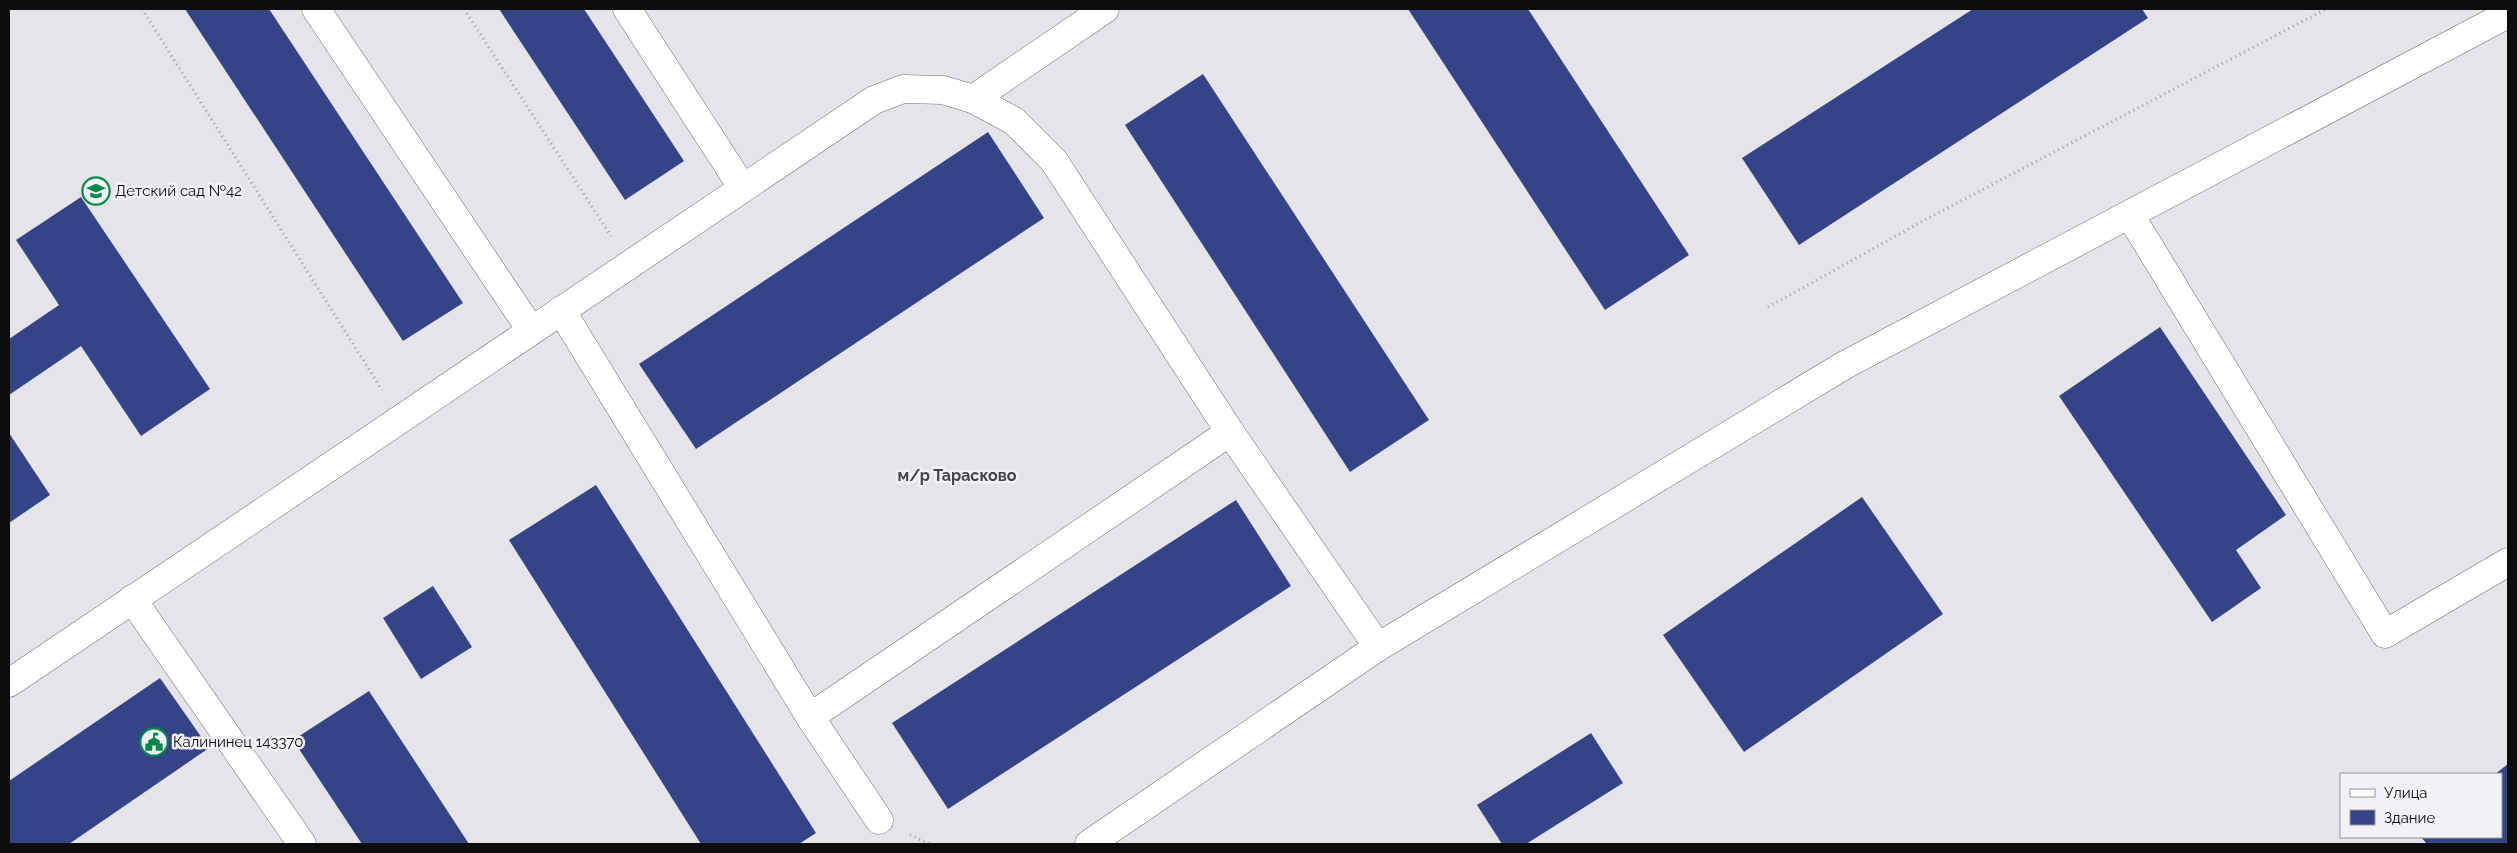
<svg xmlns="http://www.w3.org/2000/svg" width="2517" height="853" viewBox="0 0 2517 853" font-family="Raleway,sans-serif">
	<rect width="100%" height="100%" fill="#e5e4e9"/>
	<g fill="#354487">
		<path d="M185,9H269L463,303L403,341Z"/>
		<path d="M499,9H584L684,161L625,200Z"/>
		<path d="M1408,9H1528L1689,255L1605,310Z"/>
		<path d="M1973,9H2142L2148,18L1799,245L1742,158Z"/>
		<path d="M1203,74L1429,420L1350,472L1125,125Z"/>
		<path d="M988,132L1044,218L696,449L639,364Z"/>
		<path d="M81,197L210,389L141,436L81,346L9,395V339L59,305L16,240Z"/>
		<path d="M2160,327L2286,515L2236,550L2261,588L2212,622L2059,396Z"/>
		<path d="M9,433L50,495L9,523Z"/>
		<path d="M596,485L816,833L799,844H701L509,540Z"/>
		<path d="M1862,497L1943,614L1744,752L1663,635Z"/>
		<path d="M1236,500L1291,586L948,809L892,723Z"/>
		<path d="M433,586L472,647L421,679L383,618Z"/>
		<path d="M160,678L209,748L69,844H9V781Z"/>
		<path d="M369,691L469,844H362L293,740Z"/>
		<path d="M1591,733L1623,783L1526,844H1502L1477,805Z"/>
		<path d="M2508,764V844H2427L2421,837H2501V774H2495Z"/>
	</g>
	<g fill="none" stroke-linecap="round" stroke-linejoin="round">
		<g stroke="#6f6e72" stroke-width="29">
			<g id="minor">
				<path d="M316,9L531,330"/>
				<path d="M627,9L742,187"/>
				<path d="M2130,215L2385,634L2508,562"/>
				<path d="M561,310L810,717L1230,432L1054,161L1014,121L973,99"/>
				<path d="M1230,432L1378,647"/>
				<path d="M132,599L302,844"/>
				<path d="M9,683L874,100L903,89L943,90L973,99L1105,9"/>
				<path d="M810,717L879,820"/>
				<path d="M1089,844L1378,647L1843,366L2508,14"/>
			</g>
		</g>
		<g stroke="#9c9c9f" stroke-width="3" stroke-dasharray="1 4" stroke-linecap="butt">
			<path d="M142,9L382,390"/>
			<path d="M464,9L611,236"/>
			<path d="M1768,307L1921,222L2326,9"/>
			<path d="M910,835L930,844"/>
		</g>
		<use href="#minor" stroke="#fff" stroke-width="28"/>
	</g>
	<defs>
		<g id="school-ring" transform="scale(1.4375)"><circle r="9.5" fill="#f3f1f6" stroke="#018a47" stroke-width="1.5"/><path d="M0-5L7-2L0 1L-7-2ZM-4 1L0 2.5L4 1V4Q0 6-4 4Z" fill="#018a47"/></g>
		<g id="civic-ring" transform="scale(1.4375)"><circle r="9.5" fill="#f3f1f6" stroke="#018a47" stroke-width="1.5"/><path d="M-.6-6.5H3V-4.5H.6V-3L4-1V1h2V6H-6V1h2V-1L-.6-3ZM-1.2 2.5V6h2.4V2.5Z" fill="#018a47"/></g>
	</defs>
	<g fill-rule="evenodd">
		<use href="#school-ring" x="96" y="191"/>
		<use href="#civic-ring" x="154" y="742"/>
	</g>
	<g text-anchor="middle" stroke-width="5" stroke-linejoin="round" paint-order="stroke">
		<g font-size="15" fill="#0d0d0e" stroke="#f3f1f6" text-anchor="start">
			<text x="115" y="196">Детский сад №42</text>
			<text x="173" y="747">Калининец 143370</text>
		</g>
		<g font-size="16" font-weight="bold" fill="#444347" stroke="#f3f1f6">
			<text x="957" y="481">м/р Тарасково</text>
		</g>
	</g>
	<rect width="2517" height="853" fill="none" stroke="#0d0d0e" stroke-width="20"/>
	<rect x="2340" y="773" width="162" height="65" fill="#f3f1f6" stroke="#979699"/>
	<rect x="2350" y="789" width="25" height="8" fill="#ffffff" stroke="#979699"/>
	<text x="2384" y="798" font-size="15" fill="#0d0d0e">Улица</text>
	<rect x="2350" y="810" width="25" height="15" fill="#354487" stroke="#979699"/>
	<text x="2384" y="823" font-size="15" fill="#0d0d0e">Здание</text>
</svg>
